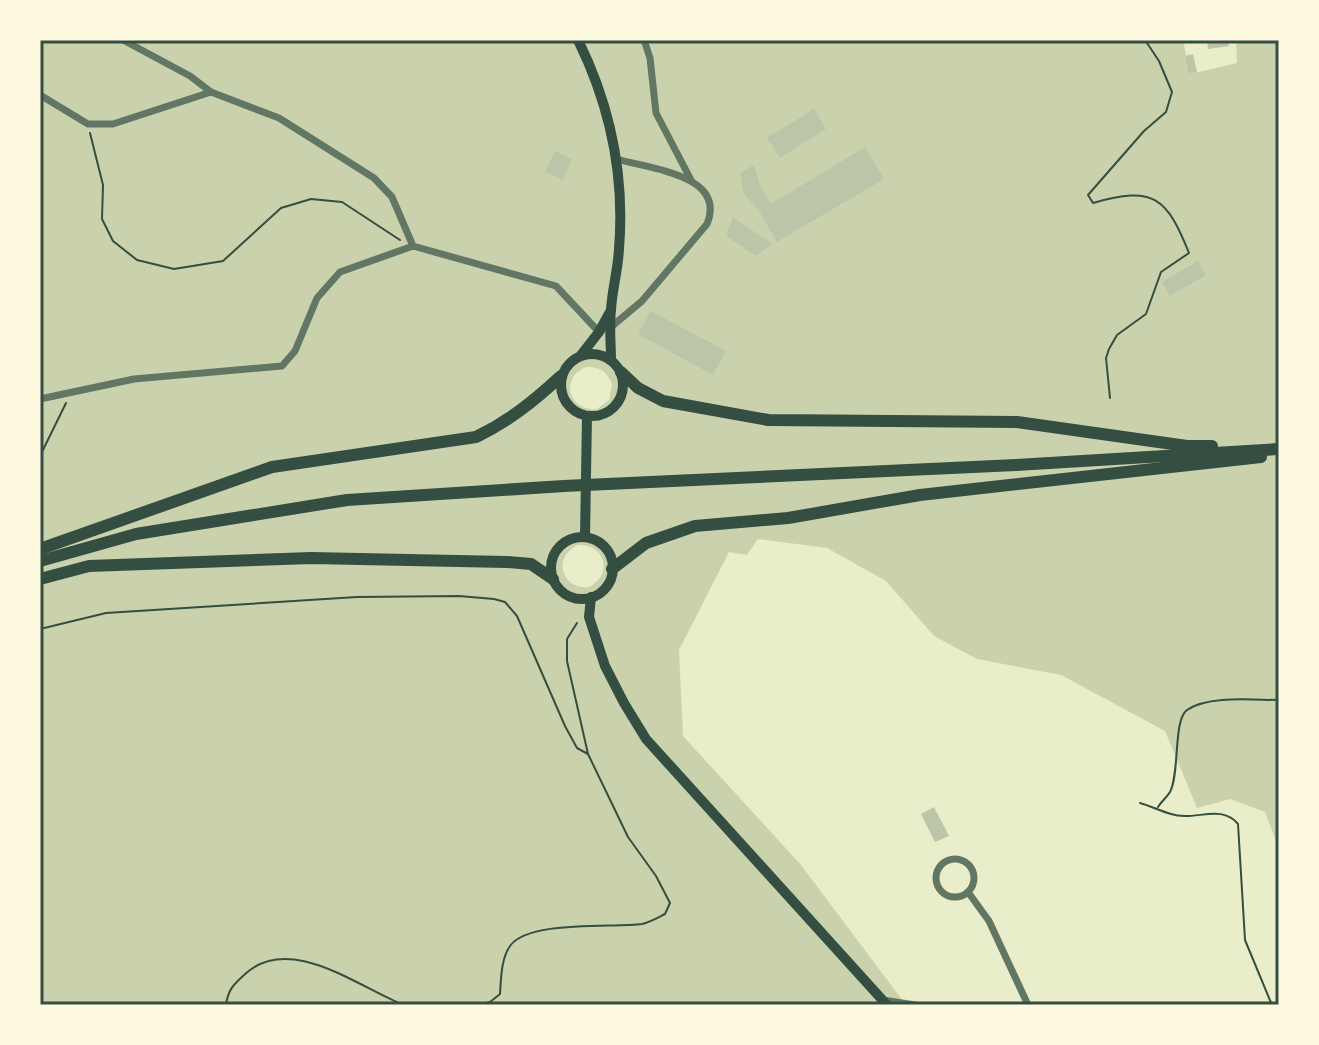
<svg xmlns="http://www.w3.org/2000/svg" width="1319" height="1045" viewBox="0 0 1319 1045" font-family="Roboto,sans-serif">
	<rect width="100%" height="100%" fill="#e9edc9"/>
	<path fill="#cad2ad" fill-rule="evenodd" d="M40,40H1183L1190,74L1237,63L1236,40H1279V848L1265,812L1230,799L1197,808L1165,731L1061,675L977,659L934,636L886,581L827,548L758,539L747,555L729,552L679,650L683,736L801,865L906,1005H40ZM586,367C600,366 608,372 612,385L609,400L597,409C569,412 559,378 586,367ZM578,545C605,544 614,574 589,587C561,590 552,556 578,545Z"/>
	<g fill="#bcc5a7">
		<path d="M1207,40H1228L1229,46L1208,49Z"/>
		<path d="M1193,54L1197,72L1189,74L1185,56Z"/>
		<path d="M814,109L826,129L780,158L767,138Z"/>
		<path d="M865,147L884,179L777,242L759,211L744,194L740,173L754,165L761,188L771,204Z"/>
		<path d="M555,151L572,159L563,180L545,172Z"/>
		<path d="M733,217L772,244L756,256L726,236Z"/>
		<path d="M1198,261L1206,275L1170,296L1162,282Z"/>
		<path d="M651,311L726,351L713,375L638,334Z"/>
		<path d="M934,807L949,836L935,842L921,814Z"/>
	</g>
	<g fill="none" stroke-linecap="round" stroke-linejoin="round">
		<g stroke="#344e41" stroke-width="2">
			<path d="M90,133L103,185L102,219L113,241L137,260L174,269L223,261L281,208L311,199L342,202L400,240"/>
			<path d="M1110,398L1106,358L1109,349L1117,335L1146,314L1161,272L1189,253C1167,198 1154,185 1093,203L1088,195L1144,131L1166,112L1172,92L1159,61L1145,40"/>
			<path d="M40,456L66,403"/>
			<path d="M40,629L106,613L357,597L459,596L494,599L505,602L517,616L565,726L577,748L588,754"/>
			<path d="M1140,803C1151,806 1160,811 1171,814C1194,822 1221,803 1238,824L1245,940L1272,1005"/>
			<path d="M1158,807C1161,802 1167,797 1170,792C1180,773 1173,720 1187,710C1208,695 1254,700 1279,700"/>
			<path d="M226,1005C228,990 233,985 244,975C289,932 358,987 404,1005"/>
			<path d="M478,1005L490,1002L500,994C501,979 501,959 510,946C528,920 612,928 642,924C650,922 657,918 665,914L670,903L656,876L628,837L588,754L567,661V639L577,623"/>
		</g>
		<g stroke="#617663" stroke-width="7">
			<path d="M123,40L190,76L211,92"/>
			<path d="M644,40L650,58L656,113L691,180"/>
			<path d="M40,95L88,124H113L211,92L279,118L374,178L392,197L413,246"/>
			<path d="M611,327L642,301L707,224C727,175 650,169 617,159"/>
			<path d="M40,399L134,379L282,366L295,351L317,298L340,272L413,246L556,286L599,332"/>
			<circle cx="955" cy="878" r="19"/>
			<path d="M968,892L989,921L1028,1005"/>
			<path d="M883,1000L915,1005"/>
		</g>
		<g stroke="#344e41" stroke-width="10">
			<path d="M578,40C611,107 625,175 619,249C618,270 612,290 611,310C609,327 611,344 611,360"/>
			<circle cx="592" cy="385" r="31"/>
			<path d="M581,355L599,332L610,312"/>
			<path d="M585,537L587,416"/>
			<circle cx="582" cy="568" r="31"/>
			<path d="M591,597L589,617L605,666L624,703L646,739L887,1005"/>
		</g>
		<g stroke="#344e41" stroke-width="12">
			<path d="M621,372L638,388L663,401L768,420L1017,422L1187,446H1212"/>
			<path d="M40,549L272,467L476,437C509,421 534,401 561,376"/>
			<path d="M40,561L136,534L347,500L564,486L1016,465L1279,449"/>
			<path d="M612,569L646,543L695,526L788,518L920,495L1261,457"/>
			<path d="M40,579L89,566L311,558L507,562L531,564L553,579"/>
		</g>
	</g>
	<rect width="1319" height="1045" fill="none" stroke="#fefae0" stroke-width="84"/>
	<rect x="42" y="42" width="1235" height="961" fill="none" stroke="#344e41" stroke-width="3"/>
</svg>
